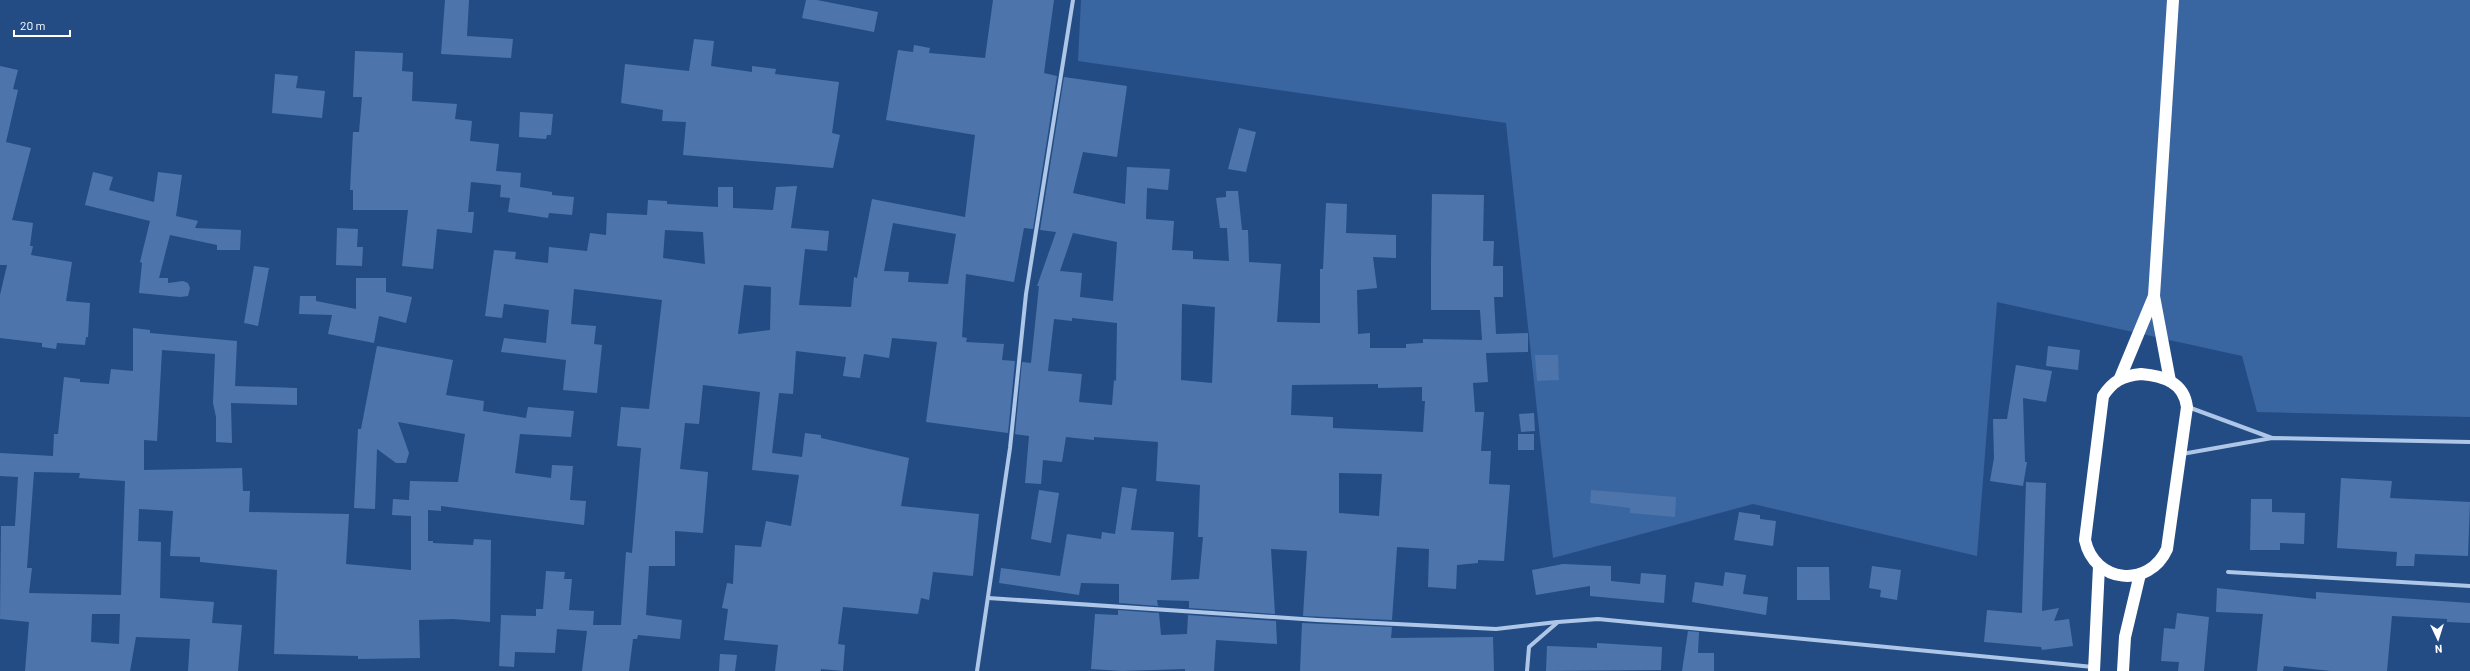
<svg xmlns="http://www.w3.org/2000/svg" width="2470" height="671" viewBox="0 0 2470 671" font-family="Barlow,sans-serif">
	<rect width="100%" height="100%" fill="#244c84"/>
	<path fill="#3965a1" d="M1081,0H2470V417L2257,412L2242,356L1997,302L1977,556L1753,504L1553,558L1506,123L1078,61Z"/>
	<g fill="#4d75ac" fill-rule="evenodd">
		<path d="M445,0H469L467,36L513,39L511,58L441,54Z"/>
		<path d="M806,0H817L878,12L874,32L802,18Z"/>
		<path d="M993,0H1054L1044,73L1057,76L1033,229L1024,228L1014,282L966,274L962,337L967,338L966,342L1004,344L1002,360L1015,361L1008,433L926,422L937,342L892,338L889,358L864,354L860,378L843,376L846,357L796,351L793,394L779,393L772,453L802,457L805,433L821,435V438L909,458L901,506L979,514L973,576L933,572L929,600L921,598L918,614L843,607L838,644L845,645L843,671L821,669V671H775L778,645L724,640L728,609L722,608L727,583L733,584L735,545L761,547L766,521L791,526L799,475L752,470L760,392L703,385L699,424L685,423L680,469L708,472L703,533L675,531V566H649L646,615L682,620L680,639L638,635L637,639H633L629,671H582L587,631L557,629L555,653L515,652L514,667L499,666L501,615L536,616V609H543L546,571L565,572L564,579H572L569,610L594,611L593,625H621L626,552L632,553L641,448L617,446L621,407L649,409L662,300L574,289L571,324L596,326L594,344L602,345L597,393L563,390L566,360L501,352L504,338L546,343L549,310L504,304L502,318L485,316L494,250L516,252L515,259L548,263L549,247L587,251L590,233L606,235L607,213L647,215L648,200L667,201V204L718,207V187H733V208L773,210L776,187L797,186L791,228L829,231L827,251L805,249L799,305L851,307L854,277L857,278L872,199L965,217L975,135L886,120L898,50L913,52L914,45L930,48L929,53L985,58ZM893,223L956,234L948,284L908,282L909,272L884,271ZM665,230L703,232L705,264L663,258ZM744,285L771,287L770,330L738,334Z"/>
		<path d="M694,39L714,41L711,66L752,72V66L776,69L775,74L839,82L832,133L840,135L833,168L683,155L686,122L662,121L663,110L621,103L625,64L689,71Z"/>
		<path d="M355,51L403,53L402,71L413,72L412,101L457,104L455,119L472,121L470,141L499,144L496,171L521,173L520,187L552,192V195L574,197L572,215L549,213L548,218L508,212L510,198L500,197L501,185L471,182L468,212H474L472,233L437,229L433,269L402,266L408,210H353V190H350L353,132H359L362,97H353Z"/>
		<path d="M0,66L18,70L13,89L18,90L6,142L31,148L12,220L33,223L30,246H33L31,255L72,262L66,301L90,303L88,337H86L85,345L57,343L56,349L42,347V343L0,338V295L7,265H0Z"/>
		<path d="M275,74L298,76L296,88L325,91L322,118L272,113Z"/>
		<path d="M1064,77L1127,86L1117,157L1083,152L1073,193L1125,204L1127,167L1170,169L1168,190L1147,188L1146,219L1174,221L1172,250L1193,251V259L1229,261L1227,228H1220L1216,198L1226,197V191H1238L1242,230H1248L1249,262L1281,264L1277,322L1320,323V269H1323L1326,203L1347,204L1346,233L1396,235V258L1373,257L1377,288L1357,290L1358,334L1370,333V348H1406V344L1423,343V339L1482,340L1480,310H1431V262L1432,194L1484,195L1483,241H1494L1493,266H1503V297H1494L1496,334L1528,333V352L1486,353L1488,382L1473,383L1475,412H1484L1481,451H1491L1489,484L1510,485L1504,561L1478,560V563L1457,565L1456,589L1428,587L1429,549L1397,547L1392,620L1303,616L1307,551L1271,549L1275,614L1189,608V601L1157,600L1158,606L1119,603V584L1081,583L1079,595L999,583L1001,568L1060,576L1067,534L1101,539L1102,532L1115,534L1122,487L1137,489L1131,530L1174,532L1171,580L1199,579L1203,537H1198L1200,485L1156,481L1158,442L1094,437V440L1066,437L1062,462L1043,460L1041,484L1025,483L1029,436L1015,434L1022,362L1031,363L1039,286H1037L1056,232L1040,230ZM1073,233L1117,242L1113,301L1080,297L1082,273L1060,271ZM1182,304L1215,307L1212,383L1181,380ZM1072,318L1117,323L1116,381L1114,380L1112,405L1079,402L1082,374L1048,371L1054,319L1072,321ZM1378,384V388L1422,387V401H1425L1423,432L1333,428V417L1291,415L1292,385ZM1339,473L1382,474L1379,516L1339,513Z"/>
		<path d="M520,112L553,114L551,135H547L546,139L519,137Z"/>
		<path d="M1239,128L1256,132L1246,172L1228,169Z"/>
		<path d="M93,172L113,177L109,190L154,202L158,172L182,175L176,216L198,221L195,228L241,230L240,250H217V245L170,235L159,278H168V283L183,281L188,283L190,288L188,296L180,297L139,293L142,263L140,262L150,221L85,205Z"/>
		<path d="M337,228L358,229L357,247H363L362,266L336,265Z"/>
		<path d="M254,266L269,268L258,326L244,323Z"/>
		<path d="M356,278H386V292L412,297L406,323L379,316L374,343L328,334L332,315L299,314L300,296H316V301L356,309Z"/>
		<path d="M133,328L150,330V333L237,341L235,386L297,388V405L231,403L232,443L216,442V417L213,403L215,354L162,350L157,441L144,440V470L242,468L243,491H250L249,512L349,514L346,564L411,570V516L392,515L393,499L409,500L410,481L458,482L465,434L398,422L409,453L406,463H396L377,449L375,509L354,508L358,429H361L377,346L453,360L446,395L484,401L483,411L526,418L528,407L574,411L571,437L520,434L515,473L551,478L552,465L573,466L570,500L586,501L584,525L441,506V511L428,510V541H433V543L473,545L474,539L491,540L490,622L453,619L419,620L420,658L358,659V656L274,654L277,570L200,562V557L170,556L173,511L139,509L138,541L161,542L160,598L214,602L212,623L242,625L238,671H188L190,639L136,637L130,671H25L29,622L0,619L1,526H15L18,477L0,476V453L53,456L54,434H58L64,377L80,379V382L109,384L111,369L133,371ZM34,472L80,473L79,478L125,481L121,595L29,593L32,568H27ZM92,614H120L119,644L91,642Z"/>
		<path d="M2048,346L2080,350L2078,370L2046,366Z"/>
		<path d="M1535,355H1558L1559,380L1537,381Z"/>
		<path d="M2016,365L2052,371L2046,402L2023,398L2025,462H2027L2023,486L1990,481L1994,458L1993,419H2007Z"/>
		<path d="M1534,413L1535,431L1521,432L1519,414Z"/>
		<rect x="1518" y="434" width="16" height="16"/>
		<path d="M2341,478L2392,481L2390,498L2470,502L2468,556L2415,554L2414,566H2396L2397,552L2337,548Z"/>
		<path d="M2026,482L2046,483L2042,611L2059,608L2054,621L2069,619L2073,646L2042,650L2041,647L1984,642L1987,610L2022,613Z"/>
		<path d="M1039,490L1059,493L1051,543L1031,539Z"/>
		<path d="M1591,490L1676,497L1675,517L1630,513V508L1590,503Z"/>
		<path d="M2251,499H2272V512L2305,513L2304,544L2280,543V550H2250Z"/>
		<path d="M1739,512L1760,515V519L1776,521L1773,546L1734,540Z"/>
		<path d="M1563,564L1611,566V581L1640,584L1641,573L1666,575L1664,603L1590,596V586L1536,595L1532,570Z"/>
		<path d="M1872,566L1901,570L1897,600L1880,597L1881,590L1869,588Z"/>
		<path d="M1797,567H1829L1830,600H1797Z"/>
		<path d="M1725,572L1746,575L1743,594L1768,597L1766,615L1692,602L1695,582L1723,586Z"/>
		<path d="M2217,588L2316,599V592L2470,603V623L2447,622V619L2392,616L2387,671H2331L2284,666L2283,671H2257L2263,614L2216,612Z"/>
		<path d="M1118,610L1159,613L1161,635L1187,634L1188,615L1276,621L1277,644L1216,640L1214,671H1185V669L1122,671L1091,669L1095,614L1118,615Z"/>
		<path d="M2177,613L2209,617L2204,671H2178L2179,662L2161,661L2164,628L2175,629Z"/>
		<path d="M1302,623L1392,627L1391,638L1493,637L1494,671H1300Z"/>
		<path d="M1688,631L1699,632L1698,653H1714V671H1682Z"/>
		<path d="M1597,643L1662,647L1661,670L1546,671L1547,646L1597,648Z"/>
		<path d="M720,654L737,655L735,671H719Z"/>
	</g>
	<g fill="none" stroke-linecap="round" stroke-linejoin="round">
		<g stroke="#aec7e8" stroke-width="4">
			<path d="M2188,407L2272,438"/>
			<path d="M2182,454L2272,438L2470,442"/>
			<path d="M2228,572L2470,586"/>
			<path d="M988,598L1317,620L1496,629L1557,622"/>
			<path d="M977,671L1010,448L1026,294L1073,0"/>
			<path d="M1527,671L1529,647L1558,622L1598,619L2093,667"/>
		</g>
		<g stroke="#fff" stroke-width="12">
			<path d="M2141,374C2163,376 2184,382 2187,407L2167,549C2149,589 2094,583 2085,540L2103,396C2113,381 2122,376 2141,374Z"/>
			<path d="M2120,378L2154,296"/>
			<path d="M2170,381L2154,296L2173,0"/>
			<path d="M2094,671L2099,566"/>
			<path d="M2123,671L2125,637L2140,574"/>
		</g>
	</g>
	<g transform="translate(2438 639) rotate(176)" stroke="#244c84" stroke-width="3" paint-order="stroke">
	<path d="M0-3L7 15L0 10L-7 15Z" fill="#ffffff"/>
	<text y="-6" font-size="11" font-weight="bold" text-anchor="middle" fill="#ffffff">N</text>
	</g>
	<path d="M14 30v6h56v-6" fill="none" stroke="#ffffff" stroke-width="2"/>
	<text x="20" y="30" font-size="12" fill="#ffffff" stroke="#244c84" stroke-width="3" paint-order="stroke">20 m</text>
</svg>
